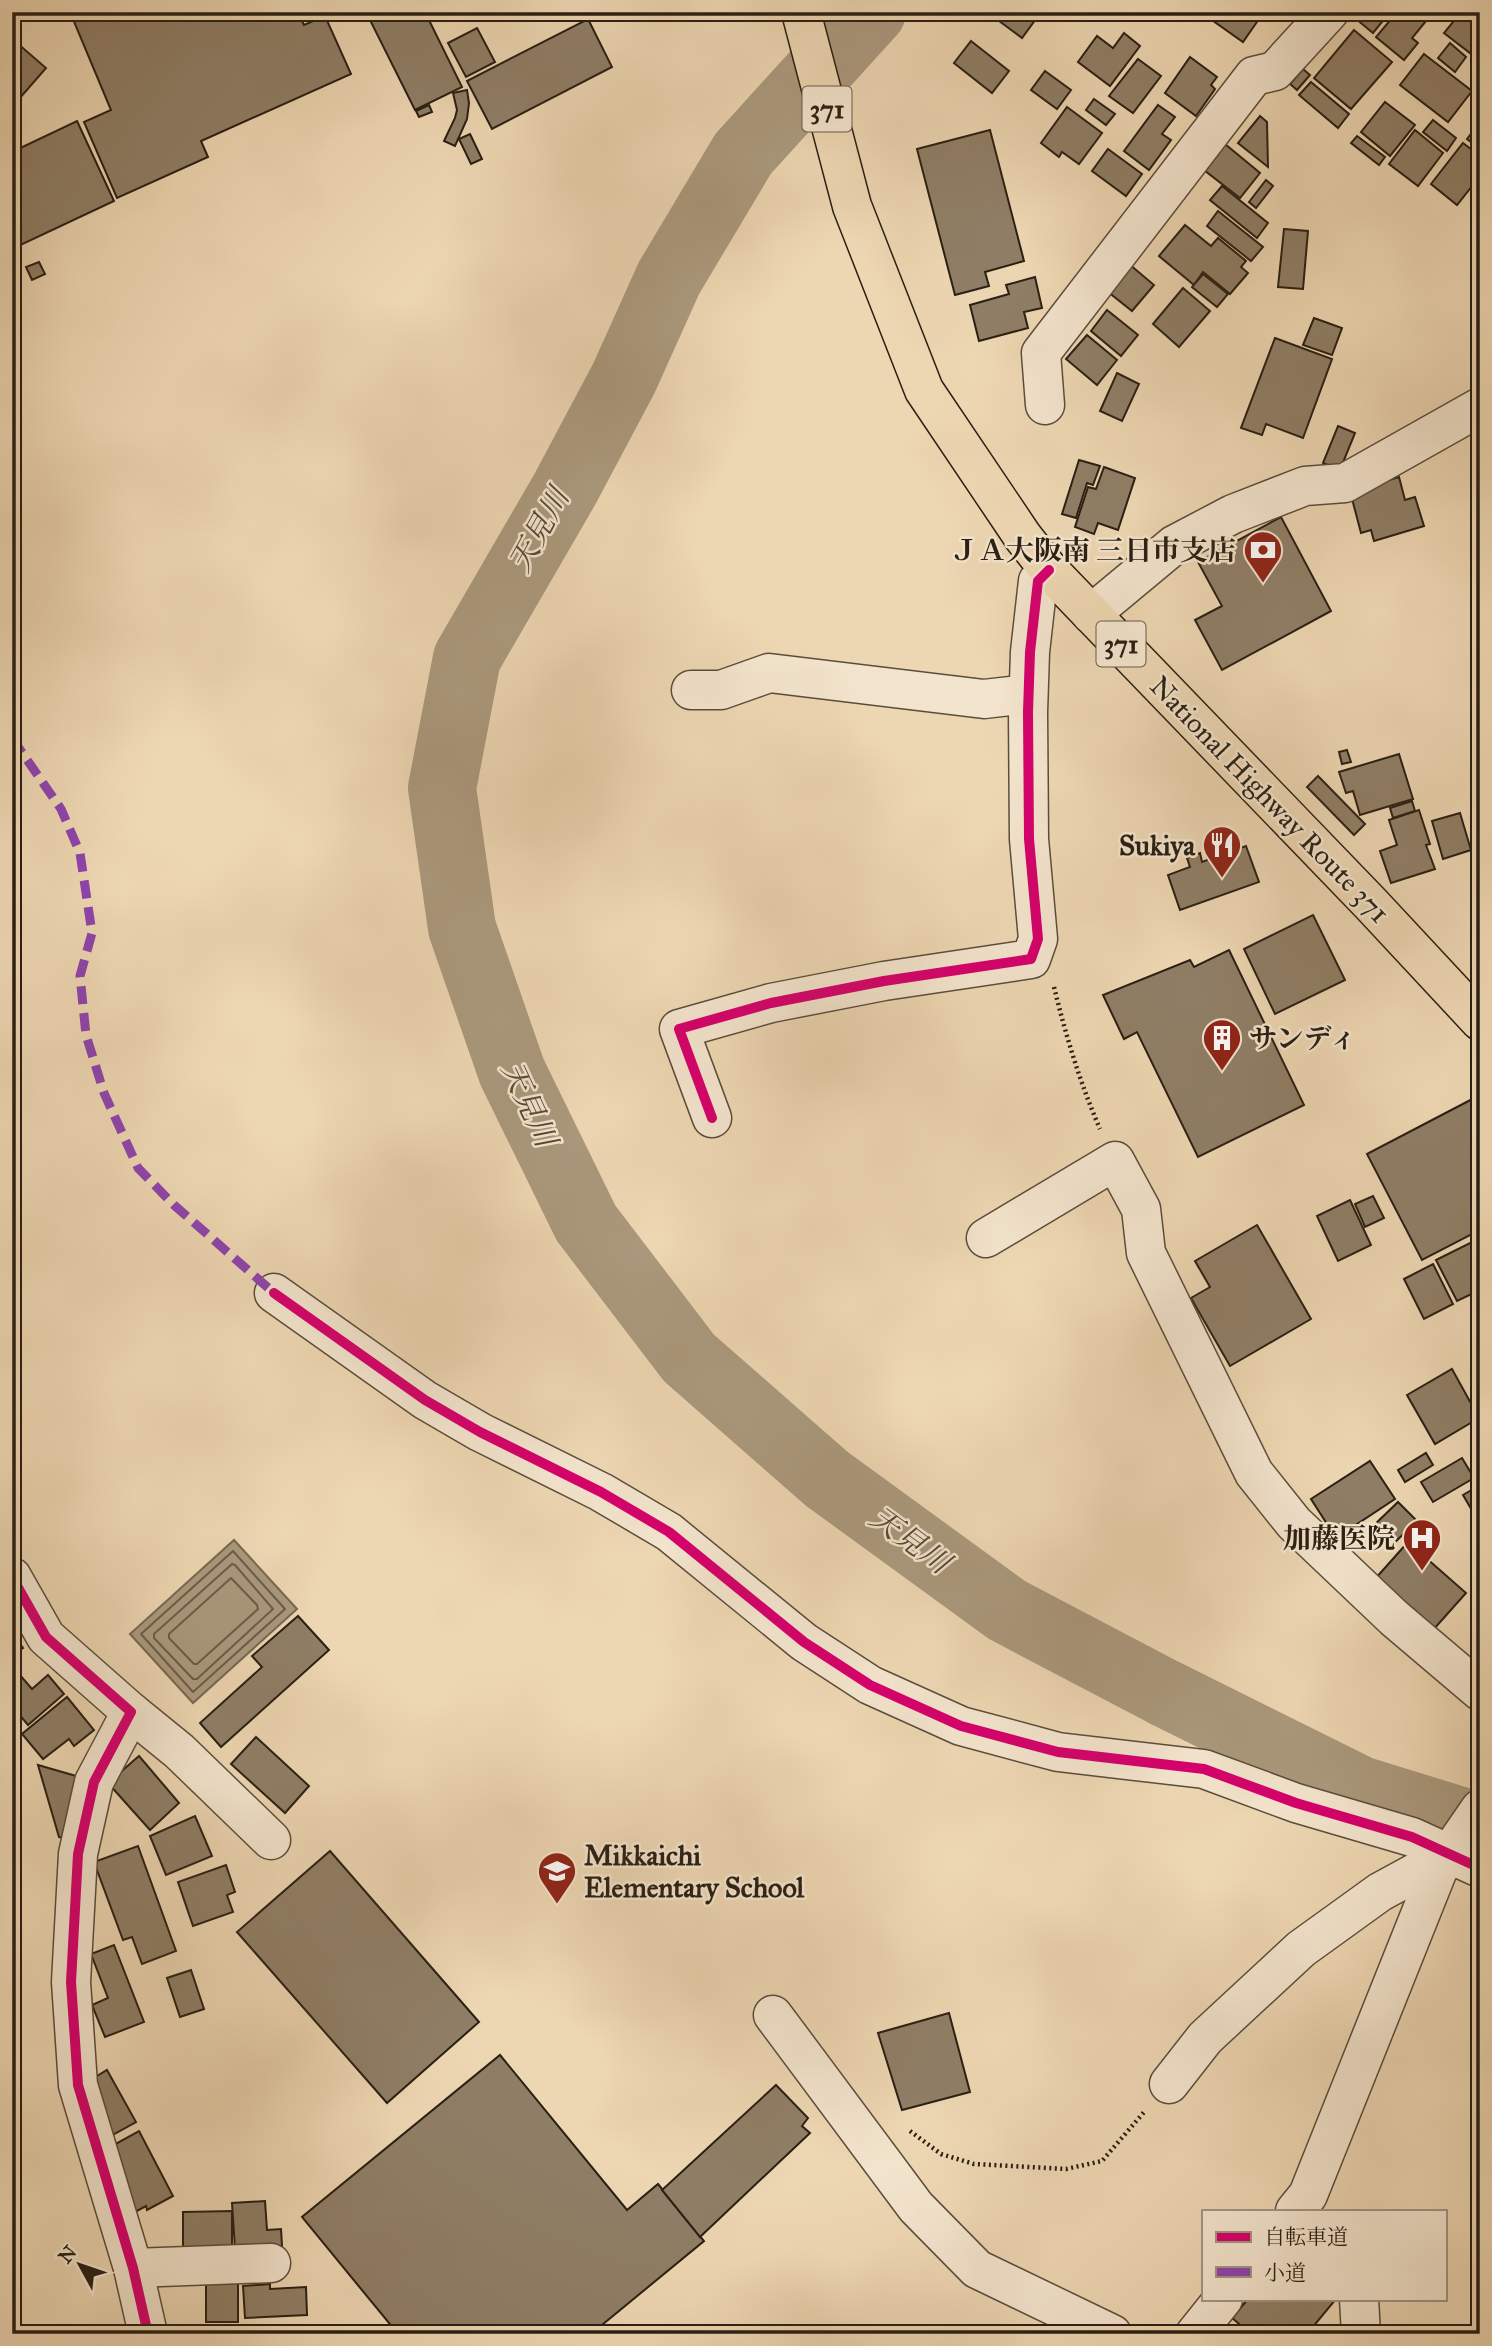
<svg xmlns="http://www.w3.org/2000/svg" width="1492" height="2346" viewBox="0 0 1492 2346" font-family="'IM FELL Great Primer','Noto Serif JP',serif">
	<rect width="100%" height="100%" fill="#edd6b2"/>
	<filter id="stains"><feTurbulence type="fractalNoise" baseFrequency=".00286" numOctaves="4"/><feColorMatrix values="0 0 0 0 .2 0 0 0 0 .09 0 0 0 0 .02 0 0 0 .5 -.17"/></filter>
	<radialGradient id="worn" r=".72"><stop offset=".6" stop-color="#630" stop-opacity="0"/><stop offset="1" stop-color="#630" stop-opacity=".3"/></radialGradient>
	<path fill="#aa987c" stroke="#766852" stroke-width="2" d="M234,1540L297,1609L193,1703L130,1634Z"/>
	<g fill="none" stroke-linecap="round" stroke-linejoin="round">
		<g stroke="#6a5c48" stroke-width="2">
			<path d="M233,1551L285,1609L193,1692L141,1634Z"/>
			<path d="M232,1564L235,1565L273,1609L197,1679H193L154,1638V1634Z"/>
			<path d="M231,1578L257,1605L258,1609L197,1664H194L169,1638V1634Z"/>
		</g>
		<path stroke="#aa987c" stroke-width="68" d="M872,12L743,154L669,278L624,378L565,489L467,658L442,788L462,928L512,1072L586,1223L689,1358L827,1479L1007,1610L1163,1692L1360,1790L1480,1827"/>
	</g>
	<g fill="#8f7e66" stroke="#291f13" stroke-width="2">
		<path d="M70,12H298L304,25L325,16L351,74L201,141L208,157L117,198L84,122L111,110Z"/>
		<path d="M366,12H425L462,87L415,110Z"/>
		<path d="M987,12H1041L1022,38Z"/>
		<path d="M1213,12H1250L1259,19L1243,42L1209,18Z"/>
		<path d="M1362,12H1390L1373,33L1356,19Z"/>
		<path d="M1397,12H1416L1426,21L1412,38L1418,43L1404,60L1376,37Z"/>
		<path d="M1461,12H1467L1480,22V41L1470,53L1444,33Z"/>
		<path d="M588,19L612,67L492,129L467,81Z"/>
		<path d="M477,28L495,62L466,77L448,43Z"/>
		<path d="M1354,30L1392,62L1351,109L1314,78Z"/>
		<path d="M1124,33L1140,46L1110,86L1078,62L1097,36L1113,48Z"/>
		<path d="M971,41L1009,71L992,93L954,63Z"/>
		<path d="M17,43L46,68L12,107V49Z"/>
		<path d="M1450,43L1466,57L1455,72L1438,58Z"/>
		<path d="M1424,54L1472,91L1448,122L1400,85Z"/>
		<path d="M1190,57L1217,77L1211,85L1215,89L1196,116L1165,93Z"/>
		<path d="M1138,59L1161,76L1133,113L1109,96Z"/>
		<path d="M1303,69L1310,75L1297,90L1290,84Z"/>
		<path d="M1045,71L1071,90L1057,109L1031,90Z"/>
		<path d="M1311,82L1349,114L1338,128L1299,95Z"/>
		<path d="M467,90L469,103L467,119L455,146L444,141L455,118L457,110L453,93Z"/>
		<path d="M1094,99L1115,114L1106,125L1086,110Z"/>
		<path d="M1385,102L1415,125L1390,156L1361,132Z"/>
		<path d="M429,105L432,112L419,117L416,111Z"/>
		<path d="M1158,105L1175,117L1162,134L1171,140L1149,170L1124,151Z"/>
		<path d="M1067,107L1102,133L1079,164L1062,152L1059,157L1041,143Z"/>
		<path d="M1260,116L1267,122L1268,167L1238,143Z"/>
		<path d="M1433,120L1456,138L1447,151L1423,132Z"/>
		<path d="M77,121L114,201L12,249V152Z"/>
		<path d="M1480,122V149L1467,139Z"/>
		<path d="M990,130L1024,261L985,272L989,286L955,295L917,149Z"/>
		<path d="M1415,130L1443,153L1418,186L1389,164Z"/>
		<path d="M470,134L482,159L471,164L459,139Z"/>
		<path d="M1357,136L1385,157L1379,165L1351,143Z"/>
		<path d="M1463,143L1480,156V176L1457,205L1431,184Z"/>
		<path d="M1225,144L1260,173L1240,198L1204,170Z"/>
		<path d="M1108,149L1142,174L1126,196L1092,171Z"/>
		<path d="M1266,180L1273,186L1256,208L1249,202Z"/>
		<path d="M1222,186L1268,223L1257,238L1210,200Z"/>
		<path d="M1218,211L1263,247L1251,261L1207,226Z"/>
		<path d="M1185,225L1211,246L1218,238L1246,261L1241,267L1248,273L1230,294L1203,272L1194,285L1159,256Z"/>
		<path d="M1284,229L1308,231L1303,289L1278,287Z"/>
		<path d="M39,262L45,274L32,280L26,267Z"/>
		<path d="M1129,264L1154,285L1132,311L1107,291Z"/>
		<path d="M1203,274L1228,294L1217,307L1192,287Z"/>
		<path d="M1035,277L1042,308L1024,312L1028,328L979,341L970,305L1009,294L1006,285Z"/>
		<path d="M1183,288L1210,311L1179,347L1153,324Z"/>
		<path d="M1107,310L1138,335L1121,356L1091,331Z"/>
		<path d="M1314,318L1342,328L1332,355L1303,345Z"/>
		<path d="M1087,335L1117,360L1097,385L1066,359Z"/>
		<path d="M1275,338L1332,359L1303,438L1266,424L1262,435L1241,428Z"/>
		<path d="M1117,373L1139,384L1122,421L1100,411Z"/>
		<path d="M1338,426L1355,433L1340,470L1323,463Z"/>
		<path d="M1079,460L1100,466L1093,485L1087,483L1076,518L1062,514Z"/>
		<path d="M1104,467L1135,478L1118,530L1098,523L1094,534L1075,527L1088,487L1096,489Z"/>
		<path d="M1399,477L1405,500L1415,497L1424,526L1374,541L1371,530L1361,533L1350,491Z"/>
		<path d="M1281,517L1331,611L1222,670L1195,620L1222,606L1198,562Z"/>
		<path d="M1347,750L1351,762L1342,764L1339,752Z"/>
		<path d="M1399,754L1413,799L1360,815L1353,791L1346,793L1339,772Z"/>
		<path d="M1318,776L1365,824L1354,835L1307,787Z"/>
		<path d="M1412,801L1415,811L1393,818L1390,808Z"/>
		<path d="M1419,810L1430,844L1426,845L1435,869L1391,883L1380,851L1397,845L1389,820Z"/>
		<path d="M1460,813L1471,850L1443,859L1432,821Z"/>
		<path d="M1246,846L1259,882L1180,910L1168,875L1190,867L1187,858L1200,853L1202,862Z"/>
		<path d="M1313,915L1345,980L1275,1014L1244,949Z"/>
		<path d="M1229,950L1304,1105L1198,1157L1137,1032L1124,1039L1103,995L1190,960L1194,967Z"/>
		<path d="M1480,1095V1230L1422,1260L1367,1154Z"/>
		<path d="M1373,1196L1384,1218L1365,1227L1355,1204Z"/>
		<path d="M1350,1200L1371,1245L1338,1261L1317,1216Z"/>
		<path d="M1257,1225L1311,1319L1230,1366L1191,1298L1210,1287L1195,1261Z"/>
		<path d="M1480,1238V1290L1457,1301L1436,1260Z"/>
		<path d="M1433,1264L1453,1304L1424,1319L1404,1279Z"/>
		<path d="M1452,1369L1479,1418L1435,1444L1407,1395Z"/>
		<path d="M1426,1453L1433,1465L1405,1482L1398,1470Z"/>
		<path d="M1462,1458L1474,1478L1433,1502L1421,1482Z"/>
		<path d="M1370,1461L1395,1499L1336,1538L1311,1499Z"/>
		<path d="M1480,1485V1524L1463,1495Z"/>
		<path d="M1398,1502L1417,1521L1389,1548L1371,1528Z"/>
		<path d="M1408,1542L1466,1593L1433,1630L1375,1579Z"/>
		<path d="M298,1616L329,1650L221,1747L200,1723L262,1667L252,1656Z"/>
		<path d="M12,1632L23,1648L12,1656Z"/>
		<path d="M19,1674L32,1689L48,1675L64,1694L28,1725L12,1706V1680Z"/>
		<path d="M67,1697L94,1730L74,1746L69,1739L43,1759L22,1734Z"/>
		<path d="M256,1737L309,1786L285,1813L231,1764Z"/>
		<path d="M139,1756L179,1803L150,1830L108,1783Z"/>
		<path d="M38,1765L83,1778L66,1838L59,1837Z"/>
		<path d="M195,1816L212,1856L166,1875L150,1836Z"/>
		<path d="M138,1846L176,1951L142,1964L132,1937L123,1940L94,1862Z"/>
		<path d="M330,1851L479,2022L387,2103L237,1932Z"/>
		<path d="M226,1865L235,1892L227,1895L233,1912L193,1926L178,1882Z"/>
		<path d="M114,1945L144,2022L105,2037L92,2005L108,1998L91,1954Z"/>
		<path d="M191,1970L204,2009L180,2017L167,1978Z"/>
		<path d="M949,2013L970,2092L902,2110L878,2033Z"/>
		<path d="M500,2055L627,2210L658,2184L704,2241L591,2334H398L302,2217Z"/>
		<path d="M107,2070L136,2122L109,2137L90,2105L102,2098L92,2079Z"/>
		<path d="M776,2085L808,2118L802,2126L810,2133L700,2237L662,2190Z"/>
		<path d="M139,2131L173,2196L147,2210L146,2206L133,2213L110,2147Z"/>
		<path d="M265,2201L267,2230L281,2229L282,2246L235,2248L232,2203Z"/>
		<path d="M232,2211V2247H183V2212Z"/>
		<rect x="206" y="2277" width="32" height="45"/>
		<path d="M270,2284V2289L306,2287L307,2315L245,2318L243,2286Z"/>
		<path d="M1248,2299H1336L1307,2334H1251L1232,2318Z"/>
		<path d="M199,2325H283L284,2334H199Z"/>
	</g>
	<g fill="none" stroke-linecap="round" stroke-linejoin="round">
		<g stroke="#5a4d3b" stroke-width="41">
			<g id="minor">
				<path d="M1045,405L1041,353L1254,76L1275,71L1329,12"/>
				<path d="M1091,614L1174,545L1233,514L1305,486L1345,483L1480,407"/>
				<path d="M691,690H721L769,673L984,699L1028,694"/>
				<path d="M712,1118L679,1029L771,1003L884,981L1031,959L1038,939L1029,839L1028,712L1030,652L1038,581L1049,570"/>
				<path d="M986,1238L1115,1161L1141,1209L1146,1253L1254,1473L1294,1523L1394,1618L1480,1691"/>
				<path d="M274,1293L425,1400L480,1432L601,1492L669,1532L804,1642L870,1685L961,1726L1058,1752L1204,1769L1296,1803L1412,1837L1480,1868"/>
				<path d="M12,1577L46,1637L131,1712L94,1782L78,1854L71,1982L78,2085L133,2268L148,2334"/>
				<path d="M131,1712L179,1751L271,1840"/>
				<path d="M773,2015L916,2207L977,2269L1112,2334"/>
				<path d="M1169,2084L1205,2038L1301,1949L1380,1892L1448,1855"/>
				<path d="M1295,2211L1308,2195L1438,1870L1480,1809"/>
				<path d="M133,2268L271,2263"/>
				<path d="M1359,2299L1361,2334"/>
				<path d="M1195,2334L1223,2299"/>
			</g>
		</g>
		<g stroke="#291f13" stroke-width="41">
			<path id="highway" d="M801,12L852,206L924,390L1023,537L1049,570L1372,905L1480,1021"/>
		</g>
		<g stroke="#291f13" stroke-width="4.5" stroke-dasharray="2 3.5" stroke-linecap="butt">
			<path d="M1054,987C1066,1036 1080,1083 1100,1129"/>
			<path d="M910,2131L941,2154L974,2164L1066,2169L1102,2161L1145,2111"/>
		</g>
		<use href="#minor" stroke="#f3e4cd" stroke-width="38"/>
		<use href="#highway" stroke="#edd6b2" stroke-width="38"/>
		<path stroke="#8e44ad" stroke-width="9" stroke-dasharray="18 9" stroke-linecap="butt" d="M12,738L61,809L80,853L92,933L80,976L86,1035L104,1093L138,1168L174,1205L274,1293"/>
		<g stroke="#f3e4cd" stroke-width="15">
			<g id="cycleway">
				<path d="M712,1118L679,1029L771,1003L884,981L1031,959L1038,939L1029,839L1028,712L1030,652L1038,581L1049,570"/>
				<path d="M274,1293L425,1400L480,1432L601,1492L669,1532L804,1642L870,1685L961,1726L1058,1752L1204,1769L1296,1803L1412,1837L1480,1868"/>
				<path d="M12,1577L46,1637L131,1712L94,1782L78,1854L71,1982L78,2085L133,2268L148,2334"/>
			</g>
		</g>
		<use href="#cycleway" stroke="#d6006c" stroke-width="10"/>
	</g>
	<defs>
		<g id="bank-pin" transform="scale(2.0125)"><path d="M0 17L-7.5 6A9.5 9.5 0 1 1 7.5 6Z" fill="#8f2418" stroke="#f3e4cd"/><path d="M-6-4H6V4H-6ZM0-2.3a2.3 2.3 0 1 0 0 4.6a2.3 2.3 0 1 0 0-4.6Z" fill="#fff"/></g>
		<g id="restaurant-pin" transform="scale(2.0125)"><path d="M0 17L-7.5 6A9.5 9.5 0 1 1 7.5 6Z" fill="#8f2418" stroke="#f3e4cd"/><path d="M-5-6h1v4h1v-4h1v4h1v-4h1v5L-1.5 .5V6h-2V.5L-5-1ZM5-6V6H3V1.5H1.5Q1.5-4 5-6Z" fill="#fff"/></g>
		<g id="building-pin" transform="scale(2.0125)"><path d="M0 17L-7.5 6A9.5 9.5 0 1 1 7.5 6Z" fill="#8f2418" stroke="#f3e4cd"/><path d="M-4-6H4V6H1V3H-1V6H-4ZM-2.5-4.3h1.7v1.8h-1.7ZM.8-4.3h1.7v1.8H.8ZM-2.5-1h1.7V.8h-1.7ZM.8-1h1.7V.8H.8Z" fill="#fff"/></g>
		<g id="hospital-pin" transform="scale(2.0125)"><path d="M0 17L-7.5 6A9.5 9.5 0 1 1 7.5 6Z" fill="#8f2418" stroke="#f3e4cd"/><path d="M-5-5h3v3.5h4V-5h3V5h-3V1.5h-4V5h-3Z" fill="#fff"/></g>
		<g id="school-pin" transform="scale(2.0125)"><path d="M0 17L-7.5 6A9.5 9.5 0 1 1 7.5 6Z" fill="#8f2418" stroke="#f3e4cd"/><path d="M0-5L7-2L0 1L-7-2ZM-4 1L0 2.5L4 1V4Q0 6-4 4Z" fill="#fff"/></g>
	</defs>
	<g fill-rule="evenodd">
		<use href="#bank-pin" x="1263" y="550"/>
		<use href="#restaurant-pin" x="1222" y="845"/>
		<use href="#building-pin" x="1222" y="1038"/>
		<use href="#hospital-pin" x="1422" y="1538"/>
		<use href="#school-pin" x="557" y="1871"/>
	</g>
	<g text-anchor="middle" stroke-width="5" stroke-linejoin="round" paint-order="stroke">
		<g fill="#f3e4cd" stroke="#665a4b" stroke-width="2">
			<rect x="802.5" y="86.5" width="49" height="45" rx="5"/>
			<rect x="1096.5" y="621.5" width="49" height="45" rx="5"/>
		</g>
		<g font-size="26" font-weight="bold" fill="#291f13">
			<text x="827" y="118">371</text>
			<text x="1121" y="653">371</text>
		</g>
		<g font-size="28" font-weight="bold" fill="#291f13" stroke="#f3e4cd" text-anchor="end">
			<text x="1236" y="560">ＪＡ大阪南 三日市支店</text>
			<text x="1195" y="855">Sukiya</text>
			<text x="1249" y="1048" text-anchor="start">サンディ</text>
			<text x="1395" y="1548">加藤医院</text>
			<text x="584" y="1865" text-anchor="start">Mikkaichi<tspan x="584" dy="32">Elementary School</tspan></text>
		</g>
		<g font-size="28" fill="#291f13" stroke="#f3e4cd">
			<text transform="translate(1270 799) rotate(46)" y="10">National Highway Route 371</text>
		</g>
		<g font-size="30" font-style="italic" fill="#564938" stroke="#f3e4cd">
			<text transform="translate(539 530) rotate(-61)" y="10">天見川</text>
			<text transform="translate(529 1104) rotate(65)" y="10">天見川</text>
			<text transform="translate(910 1540) rotate(36)" y="10">天見川</text>
		</g>
	</g>
	<rect width="1492" height="2346" fill="none" stroke="#edd6b2" stroke-width="42"/>
	<rect x="14" y="14" width="1464" height="2318" fill="none" stroke="#291f13" stroke-width="3.5"/>
	<rect x="21" y="21" width="1450" height="2304" fill="none" stroke="#291f13" stroke-width="2"/>
	<rect x="1202" y="2210" width="245" height="91" fill="#f3e4cd" stroke="#a29583" stroke-width="2"/>
	<rect x="1216" y="2232" width="35" height="10" fill="#d6006c" stroke="#a29583" stroke-width="2"/>
	<text x="1264" y="2244" font-size="21" fill="#291f13">自転車道</text>
	<rect x="1216" y="2267" width="35" height="10" fill="#8e44ad" stroke="#a29583" stroke-width="2"/>
	<text x="1264" y="2280" font-size="21" fill="#291f13">小道</text>
	<g transform="translate(80 2265) rotate(310)" stroke="#f3e4cd" stroke-width="5" paint-order="stroke">
	<path d="M0-5L12 26L0 18L-12 26Z" fill="#291f13"/>
	<text y="-10" font-size="19" font-weight="bold" text-anchor="middle" fill="#291f13">N</text>
	</g>
	<rect width="100%" height="100%" filter="url(#stains)"/>
	<rect width="100%" height="100%" fill="url(#worn)"/>
</svg>
